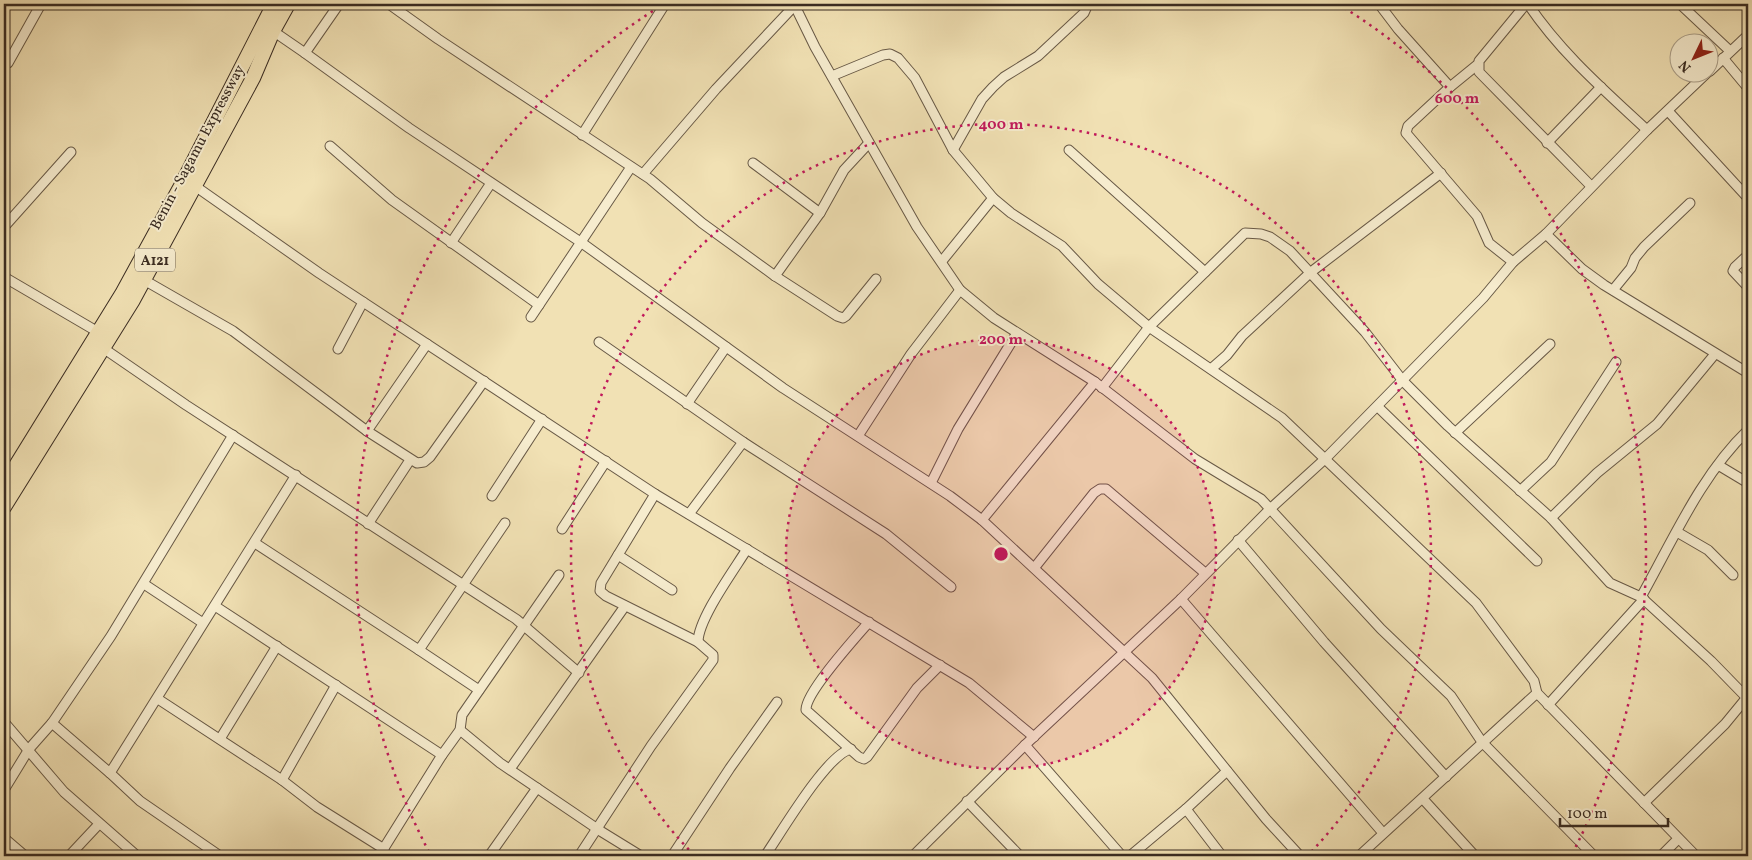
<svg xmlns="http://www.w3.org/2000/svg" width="1752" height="860" viewBox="0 0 1752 860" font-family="Vollkorn,serif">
	<rect width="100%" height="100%" fill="#f1e1b4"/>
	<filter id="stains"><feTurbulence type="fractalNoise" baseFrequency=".004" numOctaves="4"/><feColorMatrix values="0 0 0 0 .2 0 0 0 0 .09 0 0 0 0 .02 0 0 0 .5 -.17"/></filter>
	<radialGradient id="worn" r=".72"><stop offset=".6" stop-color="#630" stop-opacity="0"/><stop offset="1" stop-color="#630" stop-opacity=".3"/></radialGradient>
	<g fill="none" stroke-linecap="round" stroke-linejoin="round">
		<g stroke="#685946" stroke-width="11">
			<g id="minor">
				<path d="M389,4L438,39L650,179L702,223L775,276L837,316L843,318L846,316L876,279"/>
				<path d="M794,4L815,47L917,227L960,290L994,318L1095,382L1195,459L1261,499L1381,629L1451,696L1482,742L1594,856"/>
				<path d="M954,4H957"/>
				<path d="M1379,4L1398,29L1450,87"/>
				<path d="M1526,4L1479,61V72L1591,186"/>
				<path d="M1528,4C1561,53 1604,90 1647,130"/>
				<path d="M1680,4L1730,51"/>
				<path d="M273,31L305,53L339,4"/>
				<path d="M305,53L409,128L582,243L783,388L950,496L982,520L1152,678L1266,819L1300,856"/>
				<path d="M1723,58L1748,88"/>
				<path d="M8,63L41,4"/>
				<path d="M1477,65L1450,87L1408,126L1406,133L1477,216L1489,243L1513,262"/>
				<path d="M1710,71L1748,35"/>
				<path d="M832,76L883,55L890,54L898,58L915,78L953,150L993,198L1011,213L1062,246L1098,284L1149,327L1282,418L1476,603L1534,681L1537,693"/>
				<path d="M1668,111L1748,198"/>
				<path d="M582,135L665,4"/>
				<path d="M1547,143L1601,87"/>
				<path d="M330,146L392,200L539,305"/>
				<path d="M953,150L982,99L993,87L1004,77L1038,56L1084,13L1088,4"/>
				<path d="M1069,150L1205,272"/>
				<path d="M753,163L820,213"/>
				<path d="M643,174L716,89L796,4"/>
				<path d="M195,186L319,273L655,494L969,683L1034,737"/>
				<path d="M4,227L71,152"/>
				<path d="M1546,234L1582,269L1604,285L1748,373"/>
				<path d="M451,243L491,183"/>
				<path d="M1748,255L1735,267L1733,271L1748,287"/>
				<path d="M942,261L993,198"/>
				<path d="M775,276L820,213L844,170L869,143"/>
				<path d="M4,277L98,332"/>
				<path d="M144,280L233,331L367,431L417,463L424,462L430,457L484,381"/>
				<path d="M1613,290L1631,268L1635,258L1644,247L1690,203"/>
				<path d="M531,317L631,167"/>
				<path d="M599,342L743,442L886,534L951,587"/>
				<path d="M103,348L186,405L516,619L579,673"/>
				<path d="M338,349L363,302"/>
				<path d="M1211,369L1227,355L1242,336L1311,272L1441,173"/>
				<path d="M1102,388L1149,327L1245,233L1261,234L1270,237L1290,251L1365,332L1403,381L1448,426L1551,518L1610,583L1641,597L1711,661L1748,699"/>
				<path d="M687,404L726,347"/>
				<path d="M1378,407L1537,561"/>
				<path d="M367,431L427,344"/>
				<path d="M1455,433L1550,344"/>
				<path d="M858,436L911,354L960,290"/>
				<path d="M1718,465L1748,483"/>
				<path d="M931,483L958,429L1017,333"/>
				<path d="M1520,491L1551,462L1616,362"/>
				<path d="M492,496L542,419"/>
				<path d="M689,514L743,442"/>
				<path d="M1551,518L1597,473L1657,424L1715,354"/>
				<path d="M982,520L1095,382"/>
				<path d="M368,524L410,460"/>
				<path d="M562,529L606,461"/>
				<path d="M1677,532L1708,550L1733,575"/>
				<path d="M1238,540L1324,642L1446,777"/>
				<path d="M255,543L419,650L505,523"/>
				<path d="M618,555L672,590"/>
				<path d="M1035,567L1094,493L1100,489H1106L1205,573"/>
				<path d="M144,584L203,623"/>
				<path d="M1641,597C1673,540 1701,475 1748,430"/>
				<path d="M1181,599L1383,833"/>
				<path d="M215,606L442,755"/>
				<path d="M869,622C856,637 805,693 806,710L859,757L864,759L867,757L917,688L940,665"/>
				<path d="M698,642C698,619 734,570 747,549"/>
				<path d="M419,650L479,690"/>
				<path d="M158,699L282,780L317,807L384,849"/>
				<path d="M1548,705L1644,599"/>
				<path d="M4,722L64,792L137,856"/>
				<path d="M52,723L110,773L296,475"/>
				<path d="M460,730L500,763L602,832L641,856"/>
				<path d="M220,739L277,646"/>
				<path d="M1025,745L1122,856"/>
				<path d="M510,769L625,606"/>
				<path d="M110,773L140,801L220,856"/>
				<path d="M282,780L336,685"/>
				<path d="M4,790L29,749L52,723L111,636L233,435"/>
				<path d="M1423,799L1475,856"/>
				<path d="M967,801L1020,856"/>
				<path d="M1644,803L1725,724L1748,696"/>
				<path d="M1186,809L1227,771"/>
				<path d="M4,838L25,856"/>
				<path d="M69,856L99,824"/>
				<path d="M379,856L442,755L460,730L462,715L559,575"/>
				<path d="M489,856L537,788"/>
				<path d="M579,856L651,746L713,660V655L698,642L606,596L600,591L601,583L655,494"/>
				<path d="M672,856L730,768L777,702"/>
				<path d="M765,856C781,833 826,755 851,749"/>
				<path d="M913,856L1025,745L1181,599L1270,509L1326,458L1483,298L1513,262L1546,234L1647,130L1708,72"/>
				<path d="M1130,856L1186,809L1222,856"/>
				<path d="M1359,856L1537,693L1696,856"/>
				<path d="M1661,856L1678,839"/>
			</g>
		</g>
		<g stroke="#3a2c22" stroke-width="16">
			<g id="trunk">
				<path d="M4,485L122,294L181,186L274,4"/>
				<path d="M4,507L133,300L253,78L273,31L288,4"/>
			</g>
		</g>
		<use href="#minor" stroke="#f6ecce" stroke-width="9"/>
		<use href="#trunk" stroke="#f1e1b4" stroke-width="14"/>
	</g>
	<circle cx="1001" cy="554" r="215" fill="#c2185b" fill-opacity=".12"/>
	<g fill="none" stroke="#c2185b" stroke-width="2.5" stroke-dasharray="2.5 5">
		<circle cx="1001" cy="554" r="215"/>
		<path d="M694 855A430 430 0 1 1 1308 855"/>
		<path d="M429 852A645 645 0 0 1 664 4M1338 4A645 645 0 0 1 1573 852"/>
	</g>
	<g text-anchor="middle" stroke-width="4" stroke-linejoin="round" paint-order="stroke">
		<rect fill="#f6ecce" stroke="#726656" stroke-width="1" x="135" y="248.5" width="40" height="23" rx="4"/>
		<g font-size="14" font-weight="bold" fill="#3a2c22">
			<text x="155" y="265">A121</text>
		</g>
		<g font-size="15" fill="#3a2c22" stroke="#f6ecce">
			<text transform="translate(197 147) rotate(-62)" y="5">Benin - Sagamu Expressway</text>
		</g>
	</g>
	<circle cx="1001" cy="554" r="8" fill="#c2185b" stroke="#f6ecce" stroke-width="2.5"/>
	<g font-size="15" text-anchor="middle" font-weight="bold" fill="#c2185b" stroke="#f6ecce" stroke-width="4" stroke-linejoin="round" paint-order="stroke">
		<text x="1457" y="103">600 m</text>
		<text x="1001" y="129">400 m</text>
		<text x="1001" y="344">200 m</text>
	</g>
	<rect width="1752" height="860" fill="none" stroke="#f1e1b4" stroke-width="20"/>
	<rect x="5" y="5" width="1742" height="850" fill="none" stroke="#3a2c22" stroke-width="2.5"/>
	<rect x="10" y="10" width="1732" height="840" fill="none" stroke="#3a2c22"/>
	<g transform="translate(1694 58) rotate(227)"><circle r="24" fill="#f6ecce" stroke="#ab9f89"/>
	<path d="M0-4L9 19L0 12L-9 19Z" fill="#8f2418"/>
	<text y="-8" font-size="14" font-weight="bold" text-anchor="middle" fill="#3a2c22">N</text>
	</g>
	<path d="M1560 818v8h108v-8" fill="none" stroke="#3a2c22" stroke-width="2.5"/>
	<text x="1567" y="818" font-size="15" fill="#3a2c22" stroke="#f6ecce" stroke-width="4" paint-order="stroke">100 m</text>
	<rect width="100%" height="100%" filter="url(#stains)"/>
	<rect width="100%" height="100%" fill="url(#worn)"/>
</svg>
